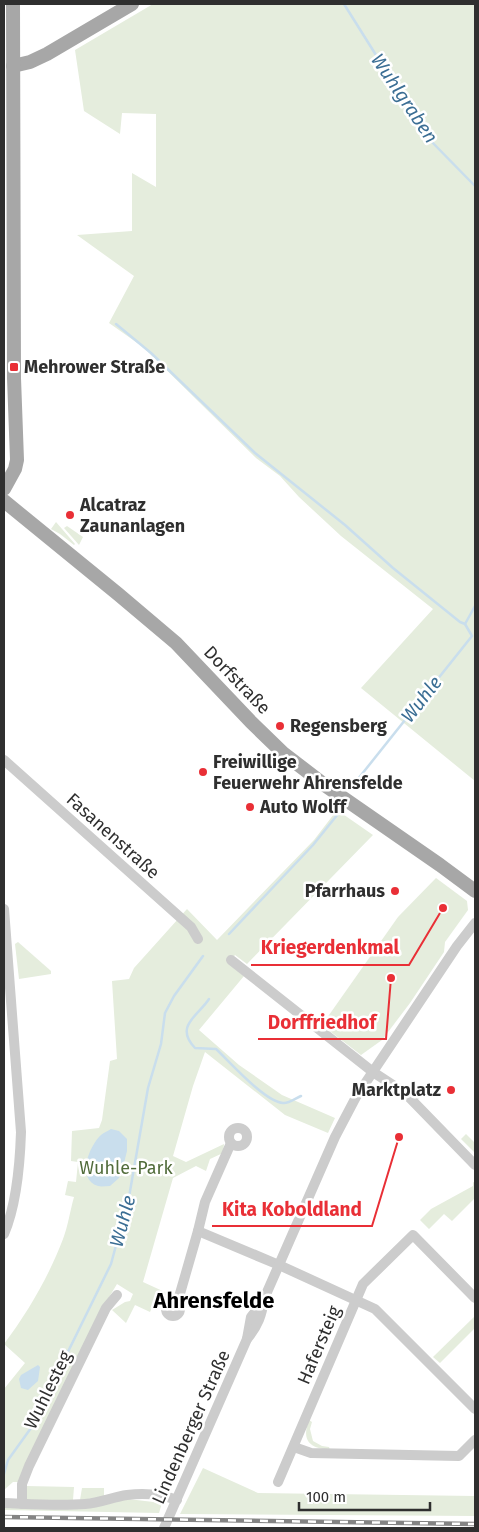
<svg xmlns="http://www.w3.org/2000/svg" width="479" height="1532" viewBox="0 0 479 1532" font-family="'Fira Sans',sans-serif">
	<rect width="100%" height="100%" fill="#fff"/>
	<g fill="#e5eddd">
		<path d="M153,4H475V781L361,688L433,609L341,536L299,497L280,476L256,458L143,347L109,323L134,276L77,235L132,231V173L156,187V114L122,113L120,134L84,111L75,50Z"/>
		<path d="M56,522L75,544L74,545L60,534L51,529Z"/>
		<path d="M67,526L83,537L79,545L64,528Z"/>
		<path d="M337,810L373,835L247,964L235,955L229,964L244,976L199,1030L239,1065L282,1095L335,1118L328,1133L285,1115L205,1052L193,1086L173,1156L186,1162L224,1144L223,1153L210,1159L206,1171L196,1166L173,1178L143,1282L167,1293L164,1298L157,1295L150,1312L135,1305L126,1323L112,1310L125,1302L130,1301L133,1294L117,1284L105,1304L20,1482H13L4,1490V1389L25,1363L4,1344C28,1312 49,1276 63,1239C68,1226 70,1211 74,1197L65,1195L68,1181L76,1182L78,1162L71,1161L72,1131L99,1128L102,1120L110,1061L117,1059L112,981L129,979L134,968L187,909L217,940L314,840Z"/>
		<path d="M436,878L467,901L468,910L445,942L444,952L410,1003L382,1040L361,1055L322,1025L398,917Z"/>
		<path d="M18,942L51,971V974L19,979L15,944Z"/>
		<path d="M429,1083L431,1084L423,1096L418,1099L414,1095L411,1089L413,1087Z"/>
		<path d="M466,1134L475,1143V1153L461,1139Z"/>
		<path d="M473,1182L475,1183V1198L452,1221L444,1214L429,1229L420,1220L431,1209L473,1186Z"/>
		<path d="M475,1316V1328L440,1363L433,1357Z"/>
		<path d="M309,1420L312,1422L310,1429L313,1441L322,1446L329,1447L330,1450C310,1448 301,1441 309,1420Z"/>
		<path d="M203,1468L258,1493L475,1496V1516L180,1514Z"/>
		<path d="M26,1486L74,1487L73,1500H26Z"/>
		<path d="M82,1488H104V1497L80,1500Z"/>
		<path d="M128,1499L162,1503L159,1513L4,1510V1506Z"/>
	</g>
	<g fill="#c9deed">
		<path d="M111,1129L119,1131L127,1139V1151L123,1167L119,1178L110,1186C106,1186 101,1187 98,1186C76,1179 89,1146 101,1135C103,1133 108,1131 111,1129Z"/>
		<path d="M38,1365L40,1367L38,1381L28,1390L21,1388L19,1379L21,1375Z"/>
	</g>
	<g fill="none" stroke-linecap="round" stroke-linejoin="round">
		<g stroke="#c9deed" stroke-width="2.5">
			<path d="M344,4L428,138L475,186"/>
			<path d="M116,324L151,353L255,453L345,525L393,568L460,622L465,624"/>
			<path d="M350,789L472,636L465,624L475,606"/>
			<path d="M229,934L313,845L338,814"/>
			<path d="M209,999C198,1016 174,1026 195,1048L216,1049C229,1061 265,1102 283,1103C288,1104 296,1098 301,1096"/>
			<path d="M4,1474L8,1460L31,1428L44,1406L61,1366L111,1264L129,1197L148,1088L161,1044L165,1013L174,996L203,956"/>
		</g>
		<g stroke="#ccc" stroke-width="10">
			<path d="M4,760L191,927L198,939"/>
			<path d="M4,909L21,1132C20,1163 16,1206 4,1234"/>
			<path d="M231,960L373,1072L405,1093L475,1165"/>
			<circle cx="238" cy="1137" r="9"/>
			<path d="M198,1231L279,1265L375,1309L475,1409"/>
			<circle cx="173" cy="1309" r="7"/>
			<path d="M177,1304L198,1231L205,1202L231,1143"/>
			<path d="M247,1339L251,1317L264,1300"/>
			<path d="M294,1447L311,1453L459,1456L475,1440"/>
			<path d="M278,1482L363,1284L413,1235L475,1298"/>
			<path d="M4,1503C31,1504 58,1506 85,1504C100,1503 113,1497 127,1495C144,1493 161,1494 177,1500"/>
			<path d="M22,1504V1484L29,1466L106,1308L117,1295"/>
			<path d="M164,1528L247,1339C258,1326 262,1315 264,1299L335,1137L356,1097L457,946L475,923"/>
		</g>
		<g stroke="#a7a7a7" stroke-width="14">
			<path d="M13,66L30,62L47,54L132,4"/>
			<path d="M4,489L15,469L17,460L14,378L13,4"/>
			<path d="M4,501L118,594L176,643L251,722L283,753L326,786L440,865L475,891"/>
		</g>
		<g stroke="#848484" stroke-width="4.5">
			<path id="rail" d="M4,1517L475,1524"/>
		</g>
		<use href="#rail" stroke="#fff" stroke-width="2.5" stroke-dasharray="8" stroke-linecap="butt"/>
	</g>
	<g fill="#e92f36" stroke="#fff" stroke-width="2">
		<rect x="9" y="362" width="10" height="10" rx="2.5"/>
		<circle cx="70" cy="515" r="5"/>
		<circle cx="280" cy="726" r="5"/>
		<circle cx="203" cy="772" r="5"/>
		<circle cx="250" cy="807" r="5"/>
		<circle cx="395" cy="891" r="5"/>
		<circle cx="451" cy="1090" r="5"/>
	</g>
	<g text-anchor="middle" stroke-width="5" stroke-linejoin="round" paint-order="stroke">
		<g font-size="18" font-weight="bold" fill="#2f2f2f" stroke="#fff" text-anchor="start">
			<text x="24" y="373">Mehrower Straße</text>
			<text x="80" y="511">Alcatraz<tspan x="80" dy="21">Zaunanlagen</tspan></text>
			<text x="290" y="732">Regensberg</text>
			<text x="213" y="768">Freiwillige<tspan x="213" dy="21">Feuerwehr Ahrensfelde</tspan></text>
			<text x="260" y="813">Auto Wolff</text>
			<text x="385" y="897" text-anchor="end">Pfarrhaus</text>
			<text x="441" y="1096" text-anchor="end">Marktplatz</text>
		</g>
		<g font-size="18" fill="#2f2f2f" stroke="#fff">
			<text transform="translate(237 680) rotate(46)" y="6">Dorfstraße</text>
			<text transform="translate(113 836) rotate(42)" y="6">Fasanenstraße</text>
			<text transform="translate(319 1345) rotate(-67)" y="6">Hafersteig</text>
			<text transform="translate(48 1390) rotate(-64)" y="6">Wuhlesteg</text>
			<text transform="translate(191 1427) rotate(-66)" y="6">Lindenberger Straße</text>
		</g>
		<g font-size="18" fill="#516c3b" stroke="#fff">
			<text x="126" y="1174">Wuhle-Park</text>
		</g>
		<g font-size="19" font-style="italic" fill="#3b6e94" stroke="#fff">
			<text transform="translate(405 98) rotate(56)" y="7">Wuhlgraben</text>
			<text transform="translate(421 699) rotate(-52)" y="7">Wuhle</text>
			<text transform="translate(122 1221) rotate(-75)" y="7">Wuhle</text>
		</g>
		<g font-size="22" font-weight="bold" fill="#000" stroke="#fff">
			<text x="214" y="1308">Ahrensfelde</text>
		</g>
	</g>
	<path fill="none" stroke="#e92f36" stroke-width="2" d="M443 908L409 965H251M391 978L386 1039H258M399 1137L372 1226H212"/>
	<g fill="#e92f36" stroke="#fff" stroke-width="2">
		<circle cx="443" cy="908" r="5"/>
		<circle cx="391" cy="978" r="5"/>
		<circle cx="399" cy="1137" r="5"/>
	</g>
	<g font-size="19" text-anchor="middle" font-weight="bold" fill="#e92f36" stroke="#fff" stroke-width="5" stroke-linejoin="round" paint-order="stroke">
		<text x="330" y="954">Kriegerdenkmal</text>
		<text x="322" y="1029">Dorffriedhof</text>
		<text x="292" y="1216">Kita Koboldland</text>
	</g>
	<rect width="479" height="1532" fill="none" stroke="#2f2f2f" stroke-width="10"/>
	<path d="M299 1502v8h131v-8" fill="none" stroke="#2f2f2f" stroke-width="2.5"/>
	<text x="306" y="1502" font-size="15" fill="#2f2f2f" stroke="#ffffff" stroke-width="4" paint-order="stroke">100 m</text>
</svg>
